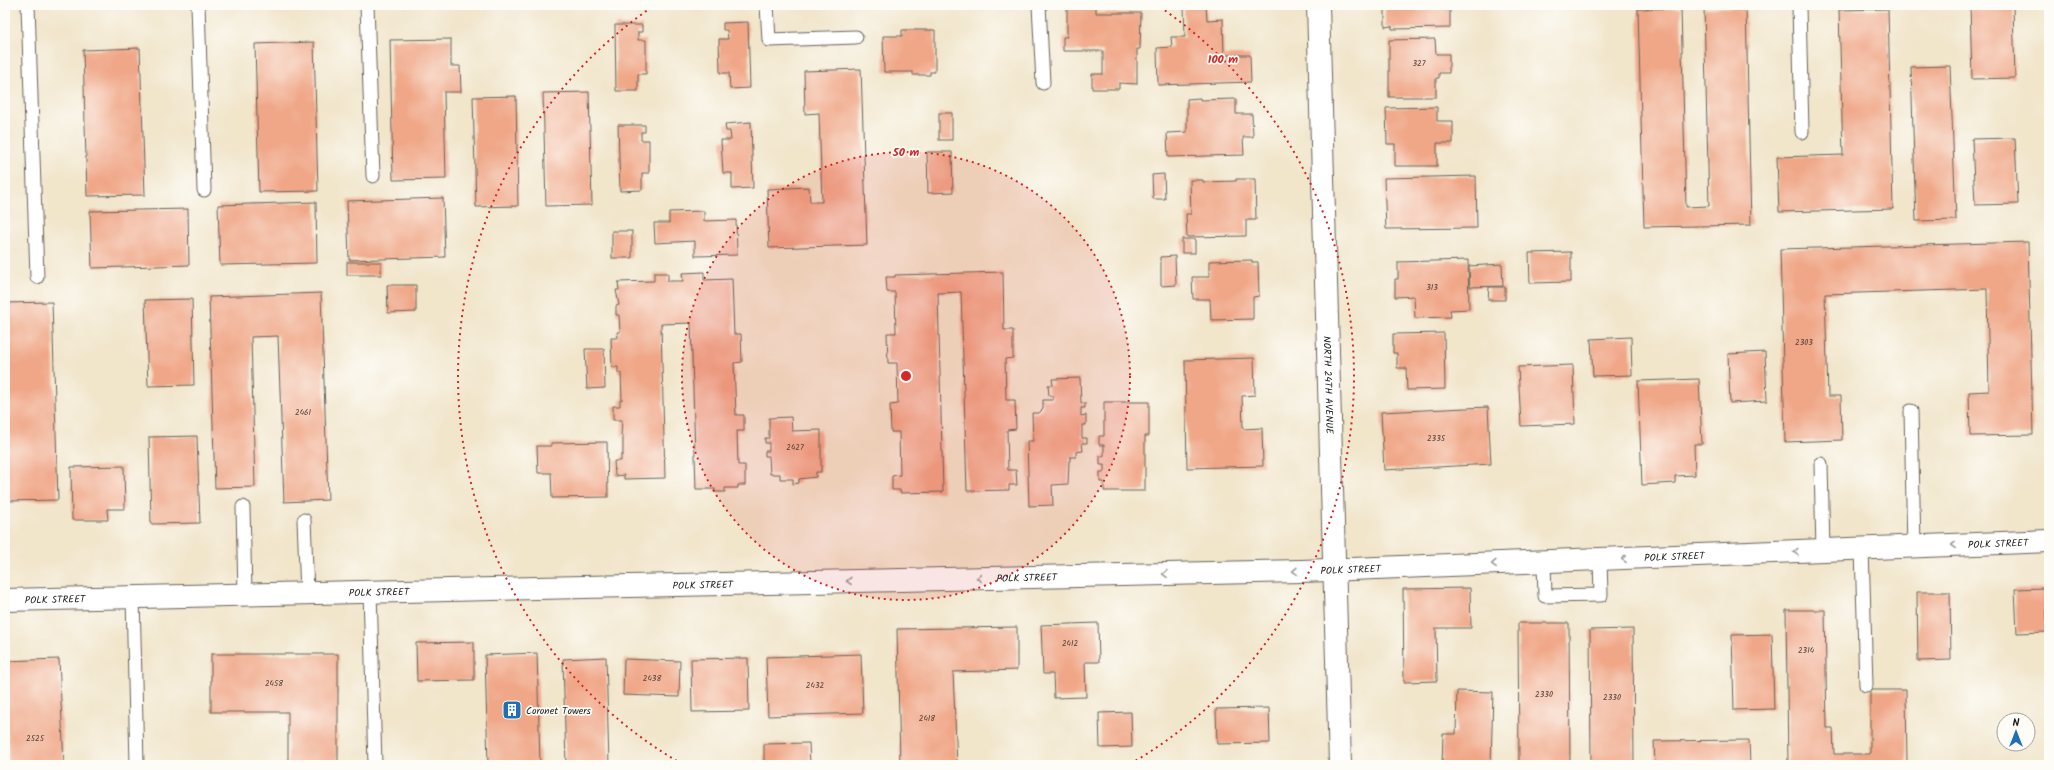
<svg xmlns="http://www.w3.org/2000/svg" width="2054" height="770" viewBox="0 0 2054 770" font-family="Kalam,sans-serif">
	<rect width="100%" height="100%" fill="#fdfcf7"/>
	<filter id="ink" filterUnits="userSpaceOnUse"><feTurbulence type="fractalNoise" baseFrequency=".025" numOctaves="2"/><feDisplacementMap in="SourceGraphic" scale="8" xChannelSelector="R" yChannelSelector="G"/><feConvolveMatrix kernelMatrix="1 2 1 2 8 2 1 2 1" color-interpolation-filters="sRGB"/></filter>
	<filter id="wash" filterUnits="userSpaceOnUse"><feTurbulence type="fractalNoise" baseFrequency=".012" numOctaves="4" result="noise"/><feDisplacementMap in="SourceGraphic" scale="16" xChannelSelector="R" yChannelSelector="G"/><feGaussianBlur stdDeviation="0.9" result="paint"/><feColorMatrix in="noise" values="0 0 0 0 0 0 0 0 0 0 0 0 0 0 0 0 0 1.4 0 .05"/><feComposite in="paint" operator="in"/></filter>
	<g filter="url(#wash)">
		<rect width="100%" height="100%" fill="#f1e5ca"/>
		<g id="blocks">
			<g fill="#f0a788">
				<path d="M1067,5H1096V13H1141L1140,49H1137V84L1119,83V89H1092V74H1103V51H1063V37H1067Z"/>
				<path d="M1391,5H1450V28L1392,29V26L1385,27V6Z"/>
				<path d="M1970,5H2013L2015,78L1972,79Z"/>
				<path d="M1184,6H1206L1207,20L1223,19L1224,55H1250L1251,82L1158,85L1157,48L1172,47L1171,37H1185Z"/>
				<path d="M1746,7L1751,225L1644,227L1638,9L1681,8L1686,207L1709,206L1704,8Z"/>
				<path d="M1888,9L1893,209L1779,212L1777,157L1843,155L1839,10Z"/>
				<path d="M748,22L750,88L730,89L729,73H720L719,39H728L727,30H723V23Z"/>
				<path d="M615,25H642V32H638V40H646V74H638V91H616Z"/>
				<path d="M902,30H935V72H930V75H913V72H884L883,36H902Z"/>
				<path d="M451,39V66H460L461,92H444L446,179L393,180L390,40Z"/>
				<path d="M1435,39L1436,54H1449V73H1439V78H1436V97H1389V40Z"/>
				<path d="M314,42L318,191L259,192L255,44Z"/>
				<path d="M140,48L145,195L87,196L83,50Z"/>
				<path d="M1950,66L1956,220L1916,221L1911,67Z"/>
				<path d="M861,69L867,245L769,248L767,189L809,187L810,202H822L819,113L805,114L804,71Z"/>
				<path d="M589,92L592,205L546,206L543,93Z"/>
				<path d="M516,96L518,206L476,207L473,97Z"/>
				<path d="M1200,98V100L1236,99V114H1252L1253,137H1243L1244,155L1168,157L1167,133L1187,132V99Z"/>
				<path d="M1437,107V121H1453V143H1437V166H1395V144H1387L1386,108Z"/>
				<rect x="939" y="113" width="13" height="27"/>
				<path d="M751,122L753,188L732,189V173H723L721,140H731L730,131H726L725,124Z"/>
				<path d="M618,125H645V132H641V140H649V173H642V190L620,191Z"/>
				<path d="M2015,138L2018,204L1975,205L1972,139Z"/>
				<path d="M927,152H952L953,192L928,193Z"/>
				<path d="M1164,174L1165,199H1153L1152,175Z"/>
				<path d="M1476,176L1477,228L1386,229L1384,178Z"/>
				<path d="M1236,179H1255L1256,220H1246V236L1187,237L1186,214H1191L1190,180H1203V182L1236,181Z"/>
				<path d="M443,198L445,257L349,260L347,201Z"/>
				<path d="M316,202L317,263L220,265L218,205Z"/>
				<path d="M188,209L189,265L92,268L90,211Z"/>
				<path d="M704,211V221L736,220L737,255L695,256V241L655,243L654,223H669V212Z"/>
				<rect x="612" y="231" width="20" height="27"/>
				<rect x="1182" y="239" width="13" height="14"/>
				<path d="M2028,242L2033,435L1970,436L1969,392L1989,391L1987,289L1825,294L1828,396H1841L1842,440L1785,442L1780,249Z"/>
				<path d="M1571,252V282L1530,283L1529,253Z"/>
				<path d="M1175,256L1176,285L1161,286V257Z"/>
				<path d="M1252,260V262H1258L1259,296L1253,297V319L1211,320L1210,299H1193L1192,277H1209V261Z"/>
				<path d="M1468,260L1469,309L1450,310L1451,317L1415,318L1414,296L1395,297V279H1398V262Z"/>
				<rect x="347" y="262" width="34" height="13"/>
				<path d="M1502,264L1503,286L1470,287L1469,266Z"/>
				<path d="M704,272V280L732,279L734,334H741L742,362L734,363L736,415H744V431H737L738,465H745V485H738V488H725V492H715V489H696L691,323L661,324L665,478L624,479V475L615,476L614,461H621V455H623V436H621L622,420H613V406H620V400H622L621,373H618V367H612L611,338H618L617,332H620L619,315H616V306L619,305L616,290H619L618,282L654,281V273H668V281H683L682,273Z"/>
				<path d="M1003,272L1004,330H1013V358L1005,359L1006,400H1015L1016,429L1007,430L1008,470H1016L1017,485H1009V490L967,491L961,292L938,293L943,492L900,493V490H892V476L900,475L899,432H891L890,405L898,404L897,363H888L887,333H896L895,292H887L886,277H895V275Z"/>
				<path d="M387,285H416V312L388,313Z"/>
				<path d="M1489,287H1505V300H1488Z"/>
				<path d="M321,293L328,500L284,502L278,336L251,337L255,487L215,488L209,297Z"/>
				<path d="M192,299L194,385L148,386L145,300Z"/>
				<path d="M52,302L58,500L6,501L5,303Z"/>
				<path d="M1444,333L1445,389L1407,390L1406,368H1397V353H1393V334Z"/>
				<path d="M1631,337L1632,375L1593,376L1591,339Z"/>
				<path d="M585,349H604L605,388L587,389Z"/>
				<path d="M1765,352L1767,401L1730,403L1728,354Z"/>
				<path d="M1254,358L1255,395L1242,396L1243,429L1262,428L1263,466L1187,468L1185,360Z"/>
				<path d="M1573,365L1575,424L1521,426L1518,367Z"/>
				<path d="M1080,378L1081,403H1085V408H1081V416L1086,415V425H1082V438H1087V443H1082L1083,451L1076,452V457H1070V461H1069L1068,484L1052,485L1053,505L1029,506L1027,441H1033L1032,413H1039L1043,409V400H1053V396H1049L1048,385H1053L1052,379Z"/>
				<path d="M1699,379L1702,444H1694L1695,475L1675,476V483L1642,485L1638,381Z"/>
				<path d="M1104,402H1149V436H1145V491H1104V482H1100V472H1104V465H1100V456H1104V445H1099V436H1104Z"/>
				<path d="M1488,407L1491,464L1384,470L1381,412Z"/>
				<path d="M791,417L792,431L821,430V472H816V477L799,479V483L793,484V479H780V474H770L769,456H765V451H769V443H765V438H769V418Z"/>
				<path d="M197,436L200,523L151,524L149,437Z"/>
				<path d="M607,442L608,497L552,498L551,473H538L537,446H551V443Z"/>
				<path d="M124,466L125,509H107L108,520H72L71,467Z"/>
				<path d="M1470,588L1471,628H1436L1437,681L1404,682L1403,589Z"/>
				<path d="M2046,588L2047,632L2017,633L2015,589Z"/>
				<path d="M1917,592H1950L1951,660L1918,661Z"/>
				<path d="M1786,610H1825L1827,728H1833L1834,754H1870V690H1906L1907,765H1788Z"/>
				<path d="M1098,623L1099,662H1085L1086,697L1054,698L1053,674H1043L1041,625Z"/>
				<path d="M1518,623H1569L1570,765H1519Z"/>
				<path d="M1017,627V670L953,672L957,765H900L897,629Z"/>
				<path d="M1633,629L1634,765H1591L1590,630Z"/>
				<path d="M1772,634L1774,709L1734,710L1732,635Z"/>
				<path d="M474,642V680L417,681L416,643Z"/>
				<path d="M537,653L540,765H488L485,655Z"/>
				<path d="M211,654H338V765H288V712H211Z"/>
				<path d="M861,654L863,713L768,716L766,657Z"/>
				<path d="M606,657L609,765H566L563,659Z"/>
				<path d="M748,658L749,711L692,712L691,659Z"/>
				<path d="M59,659L64,765H9L7,711H5V661Z"/>
				<path d="M624,659L680,661L679,697L623,695Z"/>
				<path d="M1457,691L1493,692L1491,765H1442L1443,734H1456Z"/>
				<path d="M1269,708L1270,743L1217,744L1216,709Z"/>
				<path d="M1131,712L1132,747L1100,748L1099,713Z"/>
				<path d="M1749,740L1750,765H1655L1654,741Z"/>
				<path d="M809,743L810,765H764V744Z"/>
			</g>
		</g>
	</g>
	<g filter="url(#ink)">
		<use href="#blocks" fill-opacity="0" stroke="#676259" stroke-width="1"/>
		<g fill="none" stroke-linecap="round" stroke-linejoin="round">
			<g stroke="#676259" stroke-width="15">
				<g id="lane">
					<path d="M28,5L37,277"/>
					<path d="M198,5L204,190"/>
					<path d="M367,5L373,176"/>
					<path d="M767,5L769,40L856,37"/>
					<path d="M1039,5L1043,83"/>
					<path d="M1799,5L1802,132"/>
					<path d="M1911,411L1914,547"/>
					<path d="M1821,464L1823,551"/>
					<path d="M243,507L245,594"/>
					<path d="M304,520L307,592"/>
					<path d="M1862,549L1866,685"/>
					<path d="M1544,562L1545,596L1601,595L1600,560"/>
					<path d="M370,591L375,765"/>
					<path d="M133,596L137,765"/>
				</g>
			</g>
			<g stroke="#676259" stroke-width="24">
				<g id="secondary">
					<path id="s1" d="M1318,5L1340,765"/>
					<path id="s2" d="M5,600L1302,571L2049,541"/>
				</g>
			</g>
			<use href="#lane" stroke="#fff" stroke-width="13"/>
			<use href="#secondary" stroke="#fff" stroke-width="22"/>
		</g>
		<defs><path id="oneway-chevron" d="M-2-3.5L2.5 0L-2 3.5" fill="none" stroke-width="1.6" stroke-linecap="round" stroke-linejoin="round"/></defs>
		<g stroke="#999">
			<use href="#oneway-chevron" transform="translate(1954 545) rotate(177)"/>
			<use href="#oneway-chevron" transform="translate(1796 552) rotate(178)"/>
			<use href="#oneway-chevron" transform="translate(1624 559) rotate(178)"/>
			<use href="#oneway-chevron" transform="translate(1494 564) rotate(178)"/>
			<use href="#oneway-chevron" transform="translate(1295 571) rotate(179)"/>
			<use href="#oneway-chevron" transform="translate(1165 574) rotate(179)"/>
			<use href="#oneway-chevron" transform="translate(979 578) rotate(179)"/>
			<use href="#oneway-chevron" transform="translate(849 581) rotate(179)"/>
		</g>
	</g>
	<circle cx="906" cy="376" r="224" fill="#d62828" fill-opacity=".12"/>
	<g fill="none" stroke="#d62828" stroke-width="2" stroke-dasharray="2 4">
		<circle cx="906" cy="376" r="224"/>
		<path d="M682 764A448 448 0 0 1 652 7M1160 7A448 448 0 0 1 1130 764"/>
	</g>
	<defs>
		<g id="building-square" transform="scale(1)"><rect x="-9" y="-9" width="18" height="18" rx="4" fill="#1f6fb2" stroke="#fdfcf7"/><path d="M-4-6H4V6H1V3H-1V6H-4ZM-2.5-4.3h1.7v1.8h-1.7ZM.8-4.3h1.7v1.8H.8ZM-2.5-1h1.7V.8h-1.7ZM.8-1h1.7V.8H.8Z" fill="#fff"/></g>
	</defs>
	<g fill-rule="evenodd">
		<use href="#building-square" x="512" y="710"/>
	</g>
	<g text-anchor="middle" stroke-width="3.5" stroke-linejoin="round" paint-order="stroke">
		<g font-size="8" fill="#513f37">
			<text x="1419" y="66">327</text>
			<text x="1432" y="290">313</text>
			<text x="1804" y="345">2303</text>
			<text x="303" y="415">2461</text>
			<text x="1436" y="441">2335</text>
			<text x="795" y="450">2427</text>
			<text x="1070" y="646">2412</text>
			<text x="1806" y="653">2314</text>
			<text x="652" y="681">2438</text>
			<text x="274" y="686">2458</text>
			<text x="815" y="688">2432</text>
			<text x="1544" y="697">2330</text>
			<text x="1612" y="700">2330</text>
			<text x="927" y="721">2418</text>
			<text x="35" y="741">2525</text>
		</g>
		<g font-size="10" fill="#1c1c1c" stroke="#fdfcf7">
			<text dy="4" stroke="none"><textPath href="#s1" startOffset="380">NORTH 24TH AVENUE</textPath></text>
			<text dy="4" stroke="none"><textPath href="#s2" startOffset="1994">POLK STREET</textPath></text>
			<text dy="4" stroke="none"><textPath href="#s2" startOffset="1670">POLK STREET</textPath></text>
			<text dy="4" stroke="none"><textPath href="#s2" startOffset="1346">POLK STREET</textPath></text>
			<text dy="4" stroke="none"><textPath href="#s2" startOffset="1022">POLK STREET</textPath></text>
			<text dy="4" stroke="none"><textPath href="#s2" startOffset="698">POLK STREET</textPath></text>
			<text dy="4" stroke="none"><textPath href="#s2" startOffset="374">POLK STREET</textPath></text>
			<text dy="4" stroke="none"><textPath href="#s2" startOffset="50">POLK STREET</textPath></text>
		</g>
		<g font-size="10" fill="#1c1c1c" stroke="#fdfcf7" text-anchor="start">
			<text x="526" y="714">Coronet Towers</text>
		</g>
	</g>
	<circle cx="906" cy="376" r="6" fill="#d62828" stroke="#fdfcf7" stroke-width="2"/>
	<g font-size="12" text-anchor="middle" font-weight="bold" fill="#d62828" stroke="#fdfcf7" stroke-width="3.5" stroke-linejoin="round" paint-order="stroke">
		<text x="1223" y="63">100 m</text>
		<text x="906" y="156">50 m</text>
	</g>
	<rect width="2054" height="770" fill="none" stroke="#fdfcf7" stroke-width="20"/>
	<g transform="translate(2016 732)"><circle r="19" fill="#fdfcf7" stroke="#a3a29f"/>
	<path d="M0-3L7 15L0 10L-7 15Z" fill="#1f6fb2"/>
	<text y="-6" font-size="11" font-weight="bold" text-anchor="middle" fill="#1c1c1c">N</text>
	</g>
</svg>
